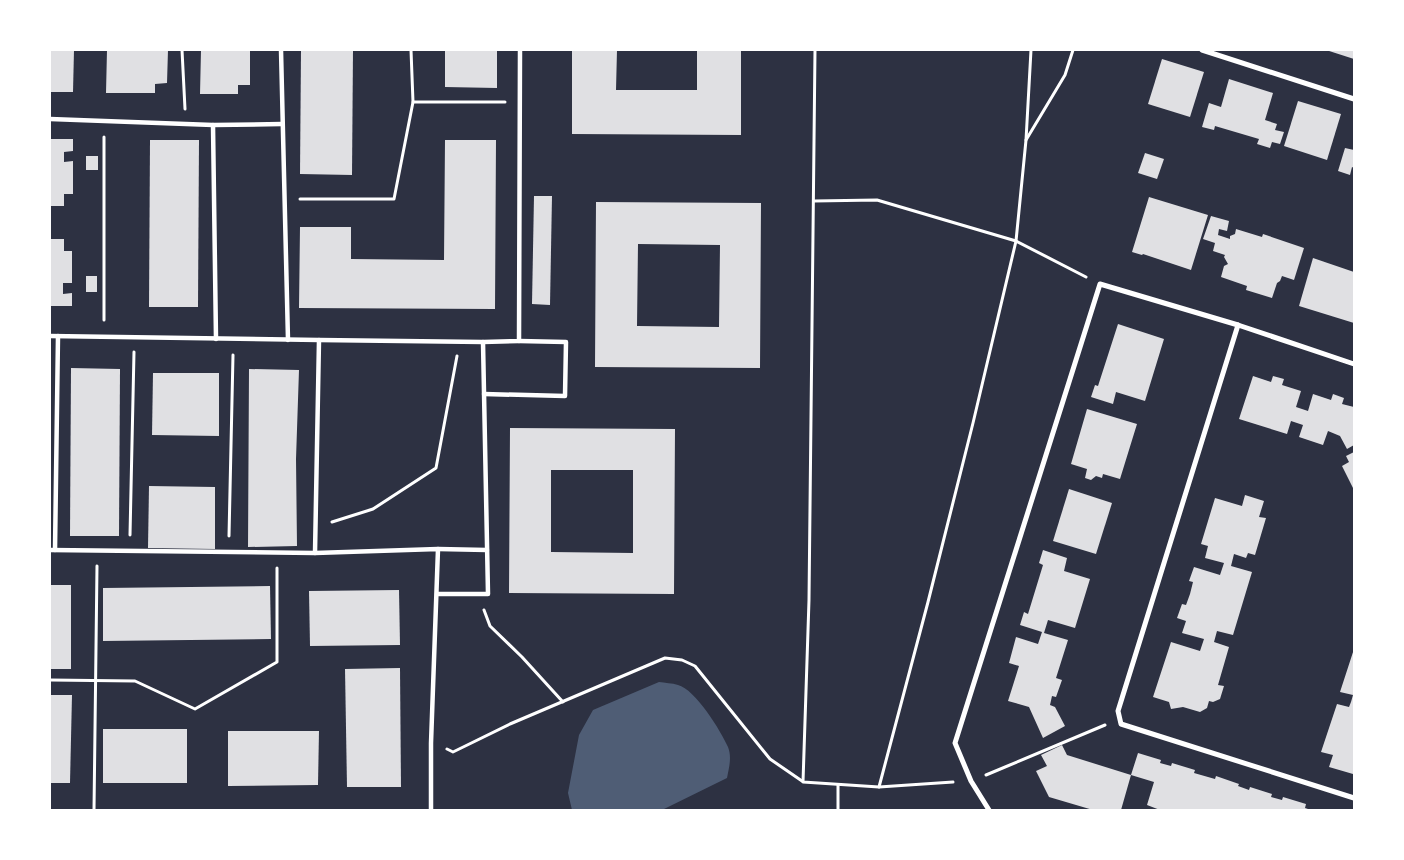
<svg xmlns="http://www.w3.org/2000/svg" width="1404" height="860" viewBox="0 0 1404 860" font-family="'Source Serif 4',serif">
	<rect width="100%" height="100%" fill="#2d3142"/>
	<path fill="#4f5d75" d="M659,682C665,683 672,683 678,685C695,689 721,731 728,747C732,757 729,768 727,778L662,810H572L568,793L579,735L593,710Z"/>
	<g fill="#e0e0e3" fill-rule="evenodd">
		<path d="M50,50H74L73,92H50Z"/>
		<path d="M107,50H168L167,83L155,84V93H106Z"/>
		<path d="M201,50H250V85H238V94H200Z"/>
		<path d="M301,50H353L352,175L300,174Z"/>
		<path d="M445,50H497V88L445,87Z"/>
		<path d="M572,50H617L616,90H697V50H741V135L572,134Z"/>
		<path d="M1326,50H1354V59Z"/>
		<path d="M1162,59L1204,72L1190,117L1148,104Z"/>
		<path d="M1229,79L1273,93L1265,120L1277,124L1275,130L1284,132L1280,144L1272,142L1270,148L1257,144L1259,139L1215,126L1214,130L1202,127L1209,103L1221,107Z"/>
		<path d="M1298,101L1341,114L1327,160L1284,146Z"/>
		<path d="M50,139H73V151L64,152V162L73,161V194H64V206H50Z"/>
		<path d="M150,140H199L198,307H149Z"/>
		<path d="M445,140H496L495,309L299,308L300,227H351V259L444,260Z"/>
		<path d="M1345,148L1354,150V168L1352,167L1350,175L1338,171Z"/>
		<path d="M1145,153L1164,159L1157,179L1138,173Z"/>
		<rect x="86" y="156" width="12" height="14"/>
		<path d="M534,196H552L550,305L532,304Z"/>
		<path d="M1149,197L1208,215L1191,270L1143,254L1142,255L1132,252Z"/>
		<path d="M596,202L761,203L760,368L595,367ZM638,244L720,245L719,327L637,326Z"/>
		<path d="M1211,216L1229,221L1227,231L1219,229L1218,235L1230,239V236L1235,234L1236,229L1262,237L1263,234L1304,248L1294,280L1282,276L1280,281L1277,283L1272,298L1246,290L1247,286L1221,277L1224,266L1228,264L1224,257L1225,255L1213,251L1215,243L1203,239Z"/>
		<path d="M50,239H64V251H72V283H63V294L72,293V306H50Z"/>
		<path d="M1313,258L1354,272V323L1299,306Z"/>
		<rect x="86" y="276" width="11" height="16"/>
		<path d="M1118,324L1164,339L1145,401L1116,392L1113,404L1091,397L1095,385L1098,386Z"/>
		<path d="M71,368L120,369L119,536H70Z"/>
		<path d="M249,369L299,370L296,459L297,546L248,547Z"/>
		<path d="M153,373H219V436L152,435Z"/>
		<path d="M1253,376L1271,382L1273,376L1284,379L1282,385L1301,391L1296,407L1308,411L1313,394L1331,400L1333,394L1344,398L1342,404L1354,407V445L1347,449L1340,436L1328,431L1323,445L1299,437L1303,425L1291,421L1287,434L1239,419Z"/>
		<path d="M1087,409L1137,424L1120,479L1103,474L1102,478L1096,476L1091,480L1085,478L1087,469L1071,464Z"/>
		<path d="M510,428L675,429L674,594L509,593ZM551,470H633V553L551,552Z"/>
		<path d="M1354,452V490L1342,466L1349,462L1346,456Z"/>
		<path d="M149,486L215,487V549L148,548Z"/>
		<path d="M1069,489L1112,503L1096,554L1053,541Z"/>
		<path d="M1245,495L1264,501L1259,517L1266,518L1255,555L1248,553L1246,558L1234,554L1231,566L1252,572L1233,635L1217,631L1214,642L1229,647L1218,685L1224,686L1220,699L1213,702L1209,701L1207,708L1200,712L1183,707L1171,709L1169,702L1153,697L1171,642L1200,651L1204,639L1182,633L1186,621L1177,618L1182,604L1186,605L1190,594L1193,582L1189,581L1194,567L1220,575L1224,563L1205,558L1208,546L1201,544L1215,498L1242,506Z"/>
		<path d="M1043,550L1067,558L1064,571L1090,579L1075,628L1048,620L1044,633L1068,640L1056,678L1062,680L1056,697L1052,696L1050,705L1055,707L1065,726L1043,738L1029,707L1008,701L1019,666L1009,663L1016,637L1038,644L1042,632L1020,625L1024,612L1028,614L1043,565L1039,563Z"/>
		<rect x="50" y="585" width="21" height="84"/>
		<path d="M270,586L271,639L103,641V588Z"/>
		<path d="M399,590L400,645L310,646L309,591Z"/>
		<path d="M1354,649V769L1353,774L1329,767L1333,755L1321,752L1337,704L1349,707L1351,702L1353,695L1340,692Z"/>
		<path d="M400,668L401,787H347L345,669Z"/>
		<path d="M50,695H72L70,783H50Z"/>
		<rect x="103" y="729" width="84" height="54"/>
		<path d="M228,731H319L318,785L228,786Z"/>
		<path d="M1062,745L1067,755L1131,775L1121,810H1093L1049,797L1036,771L1047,766L1041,755Z"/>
		<path d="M1138,753L1161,760L1160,763L1171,766L1172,763L1195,770L1194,773L1215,779L1216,776L1239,784L1238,786L1249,790L1250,787L1272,794L1271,797L1282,800L1283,797L1306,804L1305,808L1311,810H1160L1147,805L1154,782L1131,775Z"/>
	</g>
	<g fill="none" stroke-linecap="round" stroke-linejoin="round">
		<g stroke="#fff" stroke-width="3">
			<path d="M182,50L185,109"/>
			<path d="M815,50L809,600L803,782L879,787L928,602L973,423L1016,241L1026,140L1065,75L1073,50"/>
			<path d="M413,102H505"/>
			<path d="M104,137V320"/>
			<path d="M1026,140L1031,50"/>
			<path d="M300,199H394L413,102L411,50"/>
			<path d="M814,201L877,200L1016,241L1086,277"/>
			<path d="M332,522L373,509L436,468L457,356"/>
			<path d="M130,535L134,352"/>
			<path d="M229,536L233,355"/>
			<path d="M484,610L490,626L522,657L563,702"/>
			<path d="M50,680L135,681L195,709L277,662V568"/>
			<path d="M447,749L453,752L510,724L665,658L682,660L695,666L770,759L802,781"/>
			<path d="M986,775L1105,725"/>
			<path d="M879,787L953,782"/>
			<path d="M94,810L97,566"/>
			<path d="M838,810V785"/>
		</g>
		<g stroke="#fff" stroke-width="4.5">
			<path d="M281,50L288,340"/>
			<path d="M50,119L213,125L282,124"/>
			<path d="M213,125L216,339"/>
			<path d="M50,336L319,340L315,553"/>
			<path d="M319,340L483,342L519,341L520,50"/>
			<path d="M484,394L565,396L566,342L519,341"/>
			<path d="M438,549L487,550"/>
			<path d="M50,550L315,553L438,549L431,743V810"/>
			<path d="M55,550L58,336"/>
			<path d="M437,594H488L483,342"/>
		</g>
		<g stroke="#fff" stroke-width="5">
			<path d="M1202,50L1354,99"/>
			<path d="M1238,325L1118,711L1121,724L1354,798"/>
			<path d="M989,810L971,781L955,743L1100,284L1238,325L1354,364"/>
		</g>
	</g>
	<rect width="1404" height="860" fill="none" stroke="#ffffff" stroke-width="102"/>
</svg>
